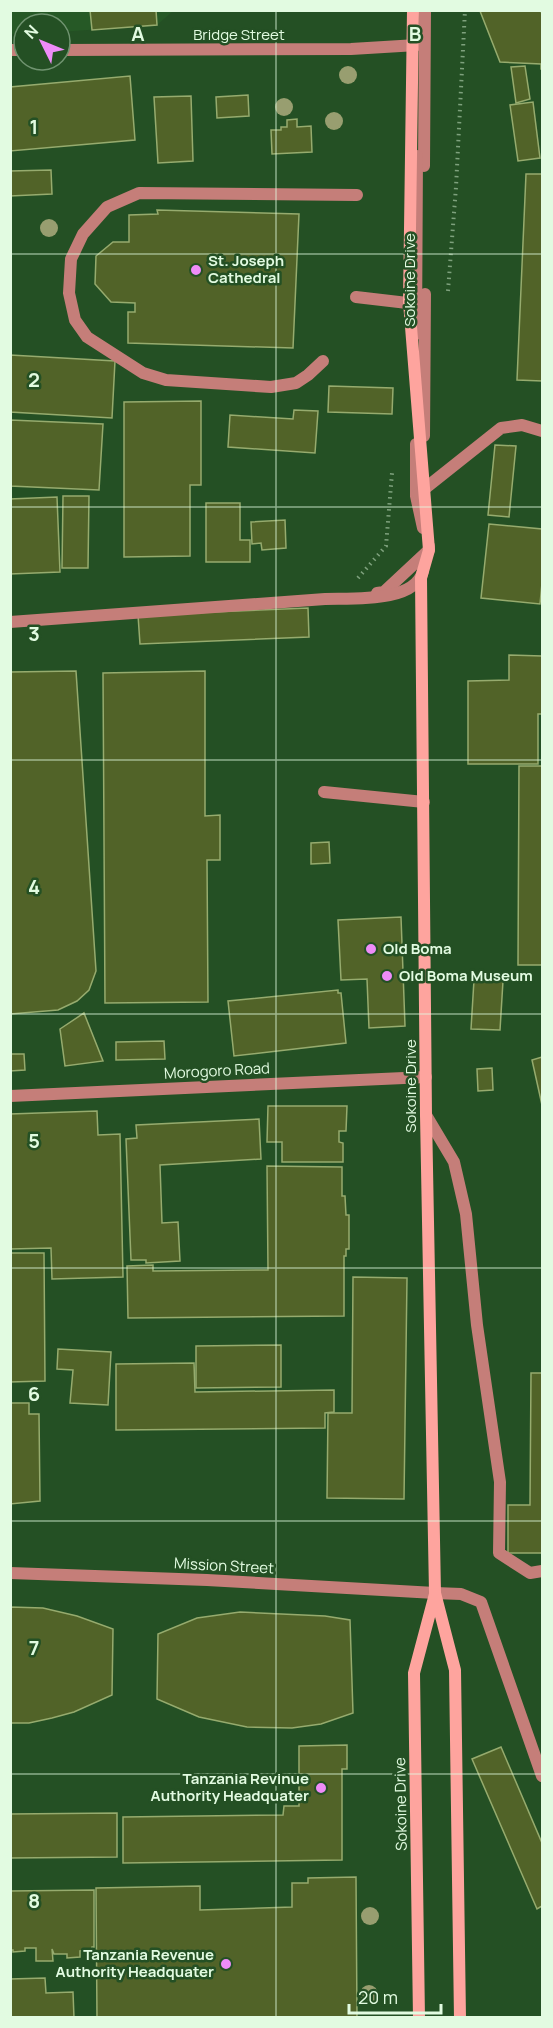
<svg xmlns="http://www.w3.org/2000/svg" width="553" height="2028" viewBox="0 0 553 2028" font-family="Manrope,sans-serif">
	<rect width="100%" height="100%" fill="#245024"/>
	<path fill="#265926" d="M10,11H173L157,25L60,32V24H24V33L11,34Z"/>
	<g fill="#516328" stroke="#96ab6e" stroke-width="1.5">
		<path d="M90,10H156L157,25L92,30Z"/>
		<path d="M540,10L542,13V69H541V64L500,62L480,11Z"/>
		<path d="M525,66L530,99L516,103L511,67Z"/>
		<path d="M130,76L135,140L10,151V87Z"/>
		<path d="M248,95L249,116L217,118L216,97Z"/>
		<path d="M191,96L193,161L158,163L154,97Z"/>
		<path d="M533,102L540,158L518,161L510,105Z"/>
		<path d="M297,119V127L311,126L312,152L272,154L271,130H281V127H287V120Z"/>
		<path d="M51,170L52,194L10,196V171Z"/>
		<path d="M526,174H542V381L517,380Z"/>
		<path d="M157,210L299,214L293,348L128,343V312H135V303L111,302L95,284L96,256L113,242H129V215L158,214Z"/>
		<path d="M10,355L115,361L112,418L10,412Z"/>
		<path d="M329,386L393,388L392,414L328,412Z"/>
		<path d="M201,401V485H190V556L124,557V402Z"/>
		<path d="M294,410L318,411L315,453L228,447L230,415L293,419Z"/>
		<path d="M10,420L103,424L99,490L10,486Z"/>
		<path d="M495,445L516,446L509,517L488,515Z"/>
		<path d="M63,496H89L88,568H62Z"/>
		<path d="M57,497L60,572L10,574V499Z"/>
		<path d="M206,503H240V540H250V562H206Z"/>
		<path d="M285,520L286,548L262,550L261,543L252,544L251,522Z"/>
		<path d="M489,524L542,529V583L540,604L481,598Z"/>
		<path d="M308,608L309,637L140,644L138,615Z"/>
		<path d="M509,655L542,656V714H538V764H468V681L509,680Z"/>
		<path d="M76,671L96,971L89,990L77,1001L58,1010L10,1014V672Z"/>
		<path d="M205,671V816L220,815V860H207L208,1002L105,1003L103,673Z"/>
		<path d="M519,766H542V965H518Z"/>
		<path d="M329,842L330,863L311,864V843Z"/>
		<path d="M401,917L405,1026L369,1028L367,979L341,980L338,920Z"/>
		<path d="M474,980L503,981L500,1030L471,1029Z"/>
		<path d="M338,990V993H341L346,1043L234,1056L228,1001Z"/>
		<path d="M84,1013L103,1061L65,1066L60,1029Z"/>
		<path d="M164,1041L165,1059L116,1060V1042Z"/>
		<path d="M10,1054H24L25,1070L10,1071Z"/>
		<path d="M542,1057V1105L532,1060Z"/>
		<path d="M492,1068L493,1090L478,1091L477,1069Z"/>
		<path d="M268,1106H347L346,1131H339V1142L343,1143V1162H282V1142H267Z"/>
		<path d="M97,1111L98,1135L120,1134L123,1277L52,1279L51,1248L10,1249V1114Z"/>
		<path d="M259,1119L261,1159L160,1165L162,1223L178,1222L180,1261L146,1263V1260H131L126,1139L137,1138L136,1125Z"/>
		<path d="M267,1166L342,1167V1196H345L346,1215H349V1249H346V1256H344V1316L128,1318L127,1266L153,1265V1271L268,1270Z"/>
		<path d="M10,1253H44L45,1381L10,1382Z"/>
		<path d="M353,1277L407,1278L404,1499L327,1498L328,1413H352Z"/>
		<path d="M281,1345V1387L196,1388V1346Z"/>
		<path d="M58,1349L111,1352L108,1405L70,1403L73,1370L57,1369Z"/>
		<path d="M194,1363L195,1392L334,1390V1412L325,1413V1428L116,1430V1364Z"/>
		<path d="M531,1373H542V1553H508V1505H530Z"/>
		<path d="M10,1403H29V1414H39L40,1501L10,1504Z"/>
		<path d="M10,1607L43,1608L77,1616L113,1629L112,1695L74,1712L52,1718L29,1723H10Z"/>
		<path d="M240,1612L325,1616L350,1620L353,1713L321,1724L292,1728L247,1727L199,1717L157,1699L158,1634L197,1618Z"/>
		<path d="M347,1745V1769H342V1860L123,1863V1817L283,1815L284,1806H299V1746Z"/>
		<path d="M501,1747L542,1843V1906L537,1909L472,1759Z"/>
		<path d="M117,1813V1857L10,1858V1814Z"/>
		<path d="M356,1877L357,2018H97L96,1888L200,1886V1910L292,1907V1883H308V1878Z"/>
		<path d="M94,1890V1947H92L91,1950L80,1951V1957L67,1958V1954H54L52,1949L53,1961H36V1948H25V1951L13,1952V1950H10V1891Z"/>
		<path d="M45,1978L46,1993L73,1992L74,2018H10V1979Z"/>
	</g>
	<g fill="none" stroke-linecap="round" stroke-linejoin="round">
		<g stroke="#7ea17d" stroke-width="4" stroke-dasharray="1.5 4.5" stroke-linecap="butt">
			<path d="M448,291L456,187L465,10"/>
			<path d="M358,578L386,546L392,473"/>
		</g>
		<g stroke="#c57e79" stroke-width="12">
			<path d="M10,50H24"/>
			<path d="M60,50L351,49L417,45"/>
			<path d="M424,166L425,10"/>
			<path d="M356,297L416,304"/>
			<path d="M416,334L417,156"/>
			<path d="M323,361L308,375L296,383L271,387L166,380L143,373L87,337L75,320L69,293L71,259L83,234L107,207L139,193L357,195"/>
			<path d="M424,436L425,294"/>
			<path d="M416,444V496L423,528"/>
			<path d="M418,494L501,428L522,425L542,431"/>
			<path d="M377,593L384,592L429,550V546"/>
			<path d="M10,622L325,599C352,598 415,603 423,571"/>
			<path d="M324,792L424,802"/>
			<path d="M10,1096L426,1077"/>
			<path d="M426,1115L454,1162L466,1214L477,1325L500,1482L499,1553L530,1573L542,1571"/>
			<path d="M435,1593L461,1594L481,1602L542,1776"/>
		</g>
		<path stroke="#c57e79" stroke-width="12" d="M10,1573L207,1580L435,1593"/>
		<g stroke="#fea49e" stroke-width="12">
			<path d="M413,10L409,302L429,550L421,578L426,1115L435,1593L455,1670L460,2018"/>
			<path d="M419,2018L414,1673L435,1594"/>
		</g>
	</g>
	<g fill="#989e70">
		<circle cx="348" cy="75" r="9"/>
		<circle cx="284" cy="107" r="9"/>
		<circle cx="334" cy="121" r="9"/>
		<circle cx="49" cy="228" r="9"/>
		<circle cx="370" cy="1916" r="9"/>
		<circle cx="369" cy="1994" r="9"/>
	</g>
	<path fill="none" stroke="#e2fbe1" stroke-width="1.5" stroke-opacity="0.55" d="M276,10V2018M10,254H542M10,507H542M10,760H542M10,1014H542M10,1268H542M10,1521H542M10,1774H542"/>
	<g fill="#ee8cf8" stroke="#245024" stroke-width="2">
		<circle cx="196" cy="270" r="6"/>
		<circle cx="371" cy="949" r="6"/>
		<circle cx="387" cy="976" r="6"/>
		<circle cx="321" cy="1788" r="6"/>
		<circle cx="226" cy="1964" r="6"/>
	</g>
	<g text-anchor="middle" stroke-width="5" stroke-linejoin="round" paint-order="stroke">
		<g font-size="15" fill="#e2fbe1" stroke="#245024">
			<text x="239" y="40">Bridge Street</text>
			<text transform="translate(410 280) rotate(-90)" y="5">Sokoine Drive</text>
			<text transform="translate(217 1071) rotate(-3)" y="5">Morogoro Road</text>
			<text transform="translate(411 1086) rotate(-90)" y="5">Sokoine Drive</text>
			<text transform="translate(224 1566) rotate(3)" y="5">Mission Street</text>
			<text transform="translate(401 1804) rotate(-91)" y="5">Sokoine Drive</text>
		</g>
		<g font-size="15" font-weight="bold" fill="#e2fbe1" stroke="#245024" text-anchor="start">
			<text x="208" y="266">St. Joseph<tspan x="208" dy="17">Cathedral</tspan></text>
			<text x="383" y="954">Old Boma</text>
			<text x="399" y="981">Old Boma Museum</text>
			<text x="309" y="1784" text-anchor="end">Tanzania Revinue<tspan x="309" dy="17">Authority Headquater</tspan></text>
			<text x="214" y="1960" text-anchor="end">Tanzania Revenue<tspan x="214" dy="17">Authority Headquater</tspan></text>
		</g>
	</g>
	<g font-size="20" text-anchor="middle" font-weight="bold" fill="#e2fbe1" stroke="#245024" stroke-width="5" stroke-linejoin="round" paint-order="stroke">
		<text x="138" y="41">A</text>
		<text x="415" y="41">B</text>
		<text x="34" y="134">1</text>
		<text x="34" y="387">2</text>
		<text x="34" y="641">3</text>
		<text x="34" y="894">4</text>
		<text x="34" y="1148">5</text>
		<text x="34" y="1401">6</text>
		<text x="34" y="1655">7</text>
		<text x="34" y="1908">8</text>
	</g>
	<rect width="553" height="2028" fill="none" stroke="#e2fbe1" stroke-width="24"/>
	<g transform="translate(42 42) rotate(313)"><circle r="28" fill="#245024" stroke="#709470" stroke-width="1.5"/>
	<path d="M0-4.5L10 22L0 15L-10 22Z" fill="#ee8cf8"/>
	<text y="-9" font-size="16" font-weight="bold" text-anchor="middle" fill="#e2fbe1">N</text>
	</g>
	<path d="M349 2004v9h92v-9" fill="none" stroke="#e2fbe1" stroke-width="3"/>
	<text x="358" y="2004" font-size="18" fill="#e2fbe1" stroke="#245024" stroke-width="4.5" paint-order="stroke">20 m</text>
</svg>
